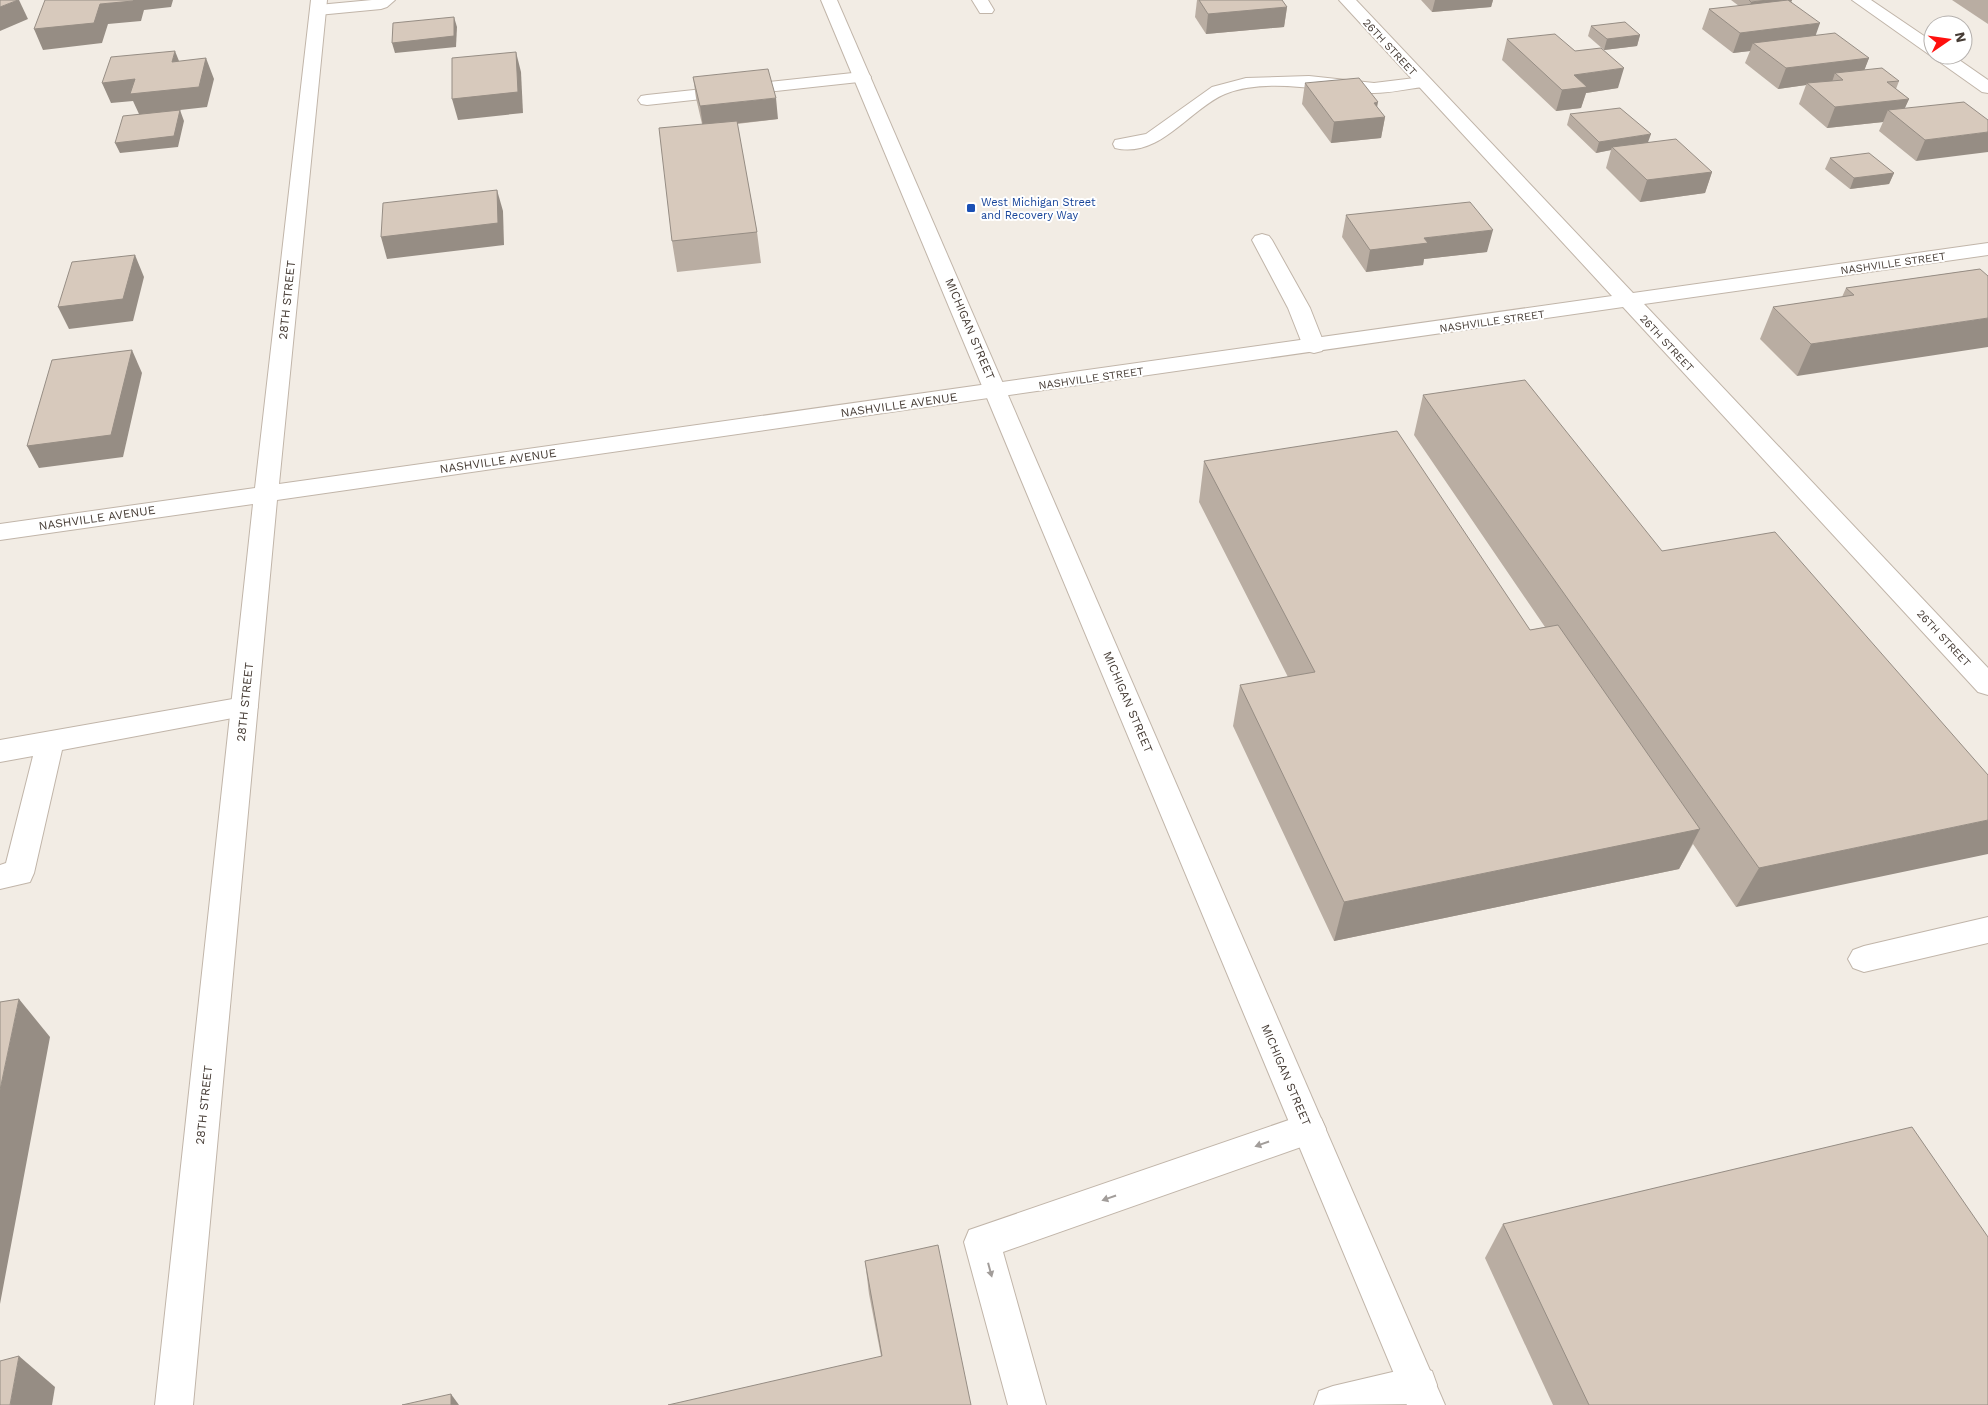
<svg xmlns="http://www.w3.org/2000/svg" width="1988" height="1405" viewBox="0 0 1988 1405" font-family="'Work Sans',sans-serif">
	<rect width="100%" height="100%" fill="#f2ece4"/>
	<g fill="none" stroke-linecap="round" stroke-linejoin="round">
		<g stroke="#c1b5a9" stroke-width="2">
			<g id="service">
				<path d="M372,0H395L387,7L381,9L318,15L310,10L318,5Z"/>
				<path d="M972,0H988L994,10L992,13H980Z"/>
				<path d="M862,72L868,73L871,77L868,81L647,105L641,104L638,100L641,96L647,95Z"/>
				<path d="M1309,76L1374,83L1423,77L1429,78L1432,82L1429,86L1423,87C1407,89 1390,93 1374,93C1327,93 1270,76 1225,94C1189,109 1160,159 1115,148L1113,144L1115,140L1146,134L1212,87L1246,78Z"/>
				<path d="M1262,234L1269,236L1272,240L1310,308L1325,346L1322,351L1314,353L1306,351L1303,346L1288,308L1252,240L1255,236Z"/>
				<path d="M244,697L254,700L258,707L254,714L62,750L34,873L30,882L0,889V865L6,863L33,756L0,762V740Z"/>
				<path d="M1988,917V943L1864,972L1853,968L1848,959L1853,950L1864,946Z"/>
				<path d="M1309,1113L1321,1118L1326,1129L1321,1140L1003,1252L1046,1405H1008L964,1242L969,1230Z"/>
				<path d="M1418,1366L1432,1371L1437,1385L1432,1399L1418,1404L1314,1405L1319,1391L1333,1386Z"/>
			</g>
		</g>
		<g stroke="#c1b5a9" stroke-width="2">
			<g id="minor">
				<path d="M311,0H327L279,484L1612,296L1339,0H1356L1633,293L1988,243V255L1644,304L1988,668V695L1978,692L1623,307L277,500L193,1405H155L253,504L0,540V524L255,488Z"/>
				<path d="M1852,0H1871L1933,42V55H1952L1988,80V93L1982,92Z"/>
			</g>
		</g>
		<g stroke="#c1b5a9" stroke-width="2">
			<path id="tertiary" d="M821,0H837L1445,1405H1407Z"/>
		</g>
		<use href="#service" fill="#fff" fill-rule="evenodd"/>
		<use href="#minor" fill="#fff" fill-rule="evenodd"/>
		<use href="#tertiary" fill="#fff" fill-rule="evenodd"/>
	</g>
	<g fill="#b9ada2">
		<path d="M1197,0H1282L1287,7L1284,27L1206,34L1195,17Z"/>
		<path d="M1421,0H1493L1491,7L1432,12Z"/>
		<path d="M1731,0H1792L1791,2L1816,35L1869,58L1864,70L1899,81L1896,89L1909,99L1904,109L1964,102L1916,161L1879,131L1883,122L1827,128L1799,104L1806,85L1778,89L1745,63L1750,51L1733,53L1702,29L1709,9L1739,6Z"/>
		<path d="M1952,0H1988V24Z"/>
		<path d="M1591,26L1640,35L1637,46L1604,50L1588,36Z"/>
		<path d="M1507,39L1618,88L1586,93L1581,108L1556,111L1502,60Z"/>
		<path d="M693,77L778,119L737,124L757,232L761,263L677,272L672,241L702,124L696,98Z"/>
		<path d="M1305,83L1377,107L1385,117L1381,138L1331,143L1302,104Z"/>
		<path d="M1570,114L1648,142L1712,172L1705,193L1640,202L1606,168L1611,150L1596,153L1567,125Z"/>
		<path d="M1830,158L1894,173L1889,184L1850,189L1825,169Z"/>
		<path d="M1346,215L1487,252L1424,259L1423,265L1366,272L1342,237Z"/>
		<path d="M1980,269L1797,376L1760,339L1773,307L1842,297L1846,288Z"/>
		<path d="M1423,395L1662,551L1988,775L1736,907L1693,844L1679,869L1334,941L1233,726L1240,685L1288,677L1199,502L1204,461L1530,630L1545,627L1414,435Z"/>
		<path d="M1503,1224L1988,1405H1553L1485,1258Z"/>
		<path d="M865,1261L971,1405L881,1356L869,1294Z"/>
	</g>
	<g fill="#968d84">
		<path d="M18,0H19L28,19L0,31V7Z"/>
		<path d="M134,0H173L171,7L144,10L141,21L108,24L102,43L43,50L34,29L100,4Z"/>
		<path d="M1435,0H1493L1491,7L1432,12Z"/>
		<path d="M1768,0H1792L1789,7L1748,12L1751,2Z"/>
		<path d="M1287,7L1284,27L1206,34L1208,14Z"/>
		<path d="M454,17L457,27L456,47L395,53L392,43Z"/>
		<path d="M1820,23L1813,43H1753L1750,51L1733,53L1740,33Z"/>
		<path d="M1640,35L1637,46L1604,50L1607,39Z"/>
		<path d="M175,51L183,71L172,62Z"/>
		<path d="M516,52L521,72L523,113L458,120L452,99Z"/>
		<path d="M206,58L214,79L207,107L180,110L184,121L178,147L120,153L115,143L139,114L133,101L111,103L102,83Z"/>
		<path d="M1869,58L1861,79L1843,80L1835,73L1832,82L1807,83L1806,85L1778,89L1786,68Z"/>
		<path d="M1624,68L1618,88L1586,93L1581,108L1556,111L1562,90L1574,75Z"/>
		<path d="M776,98L778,119L703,127L700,106Z"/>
		<path d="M1909,99L1900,119L1888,110L1883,122L1827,128L1835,107Z"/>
		<path d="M1378,102L1375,118L1385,117L1381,138L1331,143L1334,122L1374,103Z"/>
		<path d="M1988,132V152L1916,161L1925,140Z"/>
		<path d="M1651,134L1647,145L1612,147L1611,150L1596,153L1599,142Z"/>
		<path d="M1712,172L1705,193L1640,202L1647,180Z"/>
		<path d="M1894,173L1889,184L1850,189L1854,178Z"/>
		<path d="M497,190L503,211L504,245L387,259L381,237Z"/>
		<path d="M1493,230L1487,252L1424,259L1423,265L1366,272L1370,250L1424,238Z"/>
		<path d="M135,255L144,277L133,321L69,329L58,307Z"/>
		<path d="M1988,318V347L1797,376L1811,344Z"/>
		<path d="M132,350L142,373L123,457L39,468L27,446Z"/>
		<path d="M1988,820V854L1736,907L1759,868Z"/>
		<path d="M1700,829L1679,869L1334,941L1344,902Z"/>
		<path d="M19,999L50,1037L0,1304V1090Z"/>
		<path d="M19,1356L55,1387L52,1405H10Z"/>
		<path d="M451,1394L459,1405H451Z"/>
	</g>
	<g fill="#d7c9bc" stroke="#968d84">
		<path d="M0,0H18L0,7Z"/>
		<path d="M45,0H134L133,1L100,4L94,23L34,29Z"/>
		<path d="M1199,0H1282L1287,7L1208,14Z"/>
		<path d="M1749,0H1768L1751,2Z"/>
		<path d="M1788,0L1820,23L1740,33L1709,9Z"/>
		<path d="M454,17V36L392,43L393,23Z"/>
		<path d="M1625,22L1640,35L1607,39L1591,26Z"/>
		<path d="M1835,33L1869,58L1786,68L1753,43Z"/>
		<path d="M1555,34L1575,51L1601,48L1624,68L1574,75L1587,87L1562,90L1507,39Z"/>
		<path d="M175,51L172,62L206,58L199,87L130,94L135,79L102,83L111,57Z"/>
		<path d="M516,52L518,92L452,99V58Z"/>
		<path d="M1882,68L1899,81L1887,82L1909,99L1835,107L1807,83L1843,80L1835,73Z"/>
		<path d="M768,69L776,98L700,106L693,77Z"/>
		<path d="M1359,78L1378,102L1374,103L1385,117L1334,122L1305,83Z"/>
		<path d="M1964,102L1988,120V132L1925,140L1888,110Z"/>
		<path d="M1620,108L1651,134L1599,142L1570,114Z"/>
		<path d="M180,110L174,136L115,143L123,116Z"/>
		<path d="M737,121L757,232L672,241L659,128Z"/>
		<path d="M1676,139L1712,172L1647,180L1612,147Z"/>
		<path d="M1869,153L1894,173L1854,178L1830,158Z"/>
		<path d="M497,190L498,223L381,237L383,203Z"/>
		<path d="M1470,202L1493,230L1424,238L1428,243L1370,250L1346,215Z"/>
		<path d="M135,255L123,299L58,307L72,262Z"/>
		<path d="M1980,269L1988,276V318L1811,344L1773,307L1854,295L1846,288Z"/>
		<path d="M132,350L111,435L27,446L52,360Z"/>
		<path d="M1525,380L1662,551L1775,532L1988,775V820L1759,868L1423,395Z"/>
		<path d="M1397,431L1530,630L1558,625L1700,829L1344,902L1240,685L1315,672L1204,461Z"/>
		<path d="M19,999L0,1090V1002Z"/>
		<path d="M1912,1127L1988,1237V1405H1589L1503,1224Z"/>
		<path d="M938,1245L971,1405H668L882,1356L865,1261Z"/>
		<path d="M19,1356L10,1405H0V1361Z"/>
		<path d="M451,1394V1405H402Z"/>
	</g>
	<defs><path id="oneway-solid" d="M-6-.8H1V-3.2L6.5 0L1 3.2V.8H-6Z" transform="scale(1.25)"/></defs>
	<g fill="#a29d9a">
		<use href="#oneway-solid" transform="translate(1262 1144) rotate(161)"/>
		<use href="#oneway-solid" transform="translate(1109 1198) rotate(161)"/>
		<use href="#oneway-solid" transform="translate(990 1270) rotate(75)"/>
	</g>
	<rect fill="#1a4fb4" stroke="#fff" stroke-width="2" x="966" y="203" width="10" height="10" rx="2.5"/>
	<g text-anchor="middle" stroke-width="4" stroke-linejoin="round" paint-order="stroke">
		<g font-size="11" fill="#453b34" stroke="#fff">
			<text transform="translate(1390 47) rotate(47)" y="4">26TH STREET</text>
			<text transform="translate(1893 263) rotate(-8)" y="4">NASHVILLE STREET</text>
			<text transform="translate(1492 321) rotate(-8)" y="4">NASHVILLE STREET</text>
			<text transform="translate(1667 343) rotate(47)" y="4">26TH STREET</text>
			<text transform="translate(1091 378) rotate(-8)" y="4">NASHVILLE STREET</text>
			<text transform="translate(1944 638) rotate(47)" y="4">26TH STREET</text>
		</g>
		<g font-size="11" fill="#164399" stroke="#fff" text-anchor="start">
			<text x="981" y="206">West Michigan Street<tspan x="981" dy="13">and Recovery Way</tspan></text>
		</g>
		<g font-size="12" fill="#453b34" stroke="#fff">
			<text transform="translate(287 300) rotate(-84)" y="4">28TH STREET</text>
			<text transform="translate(970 329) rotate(67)" y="4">MICHIGAN STREET</text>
			<text transform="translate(899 405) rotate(-8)" y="4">NASHVILLE AVENUE</text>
			<text transform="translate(498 461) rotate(-8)" y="4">NASHVILLE AVENUE</text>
			<text transform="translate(97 518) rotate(-8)" y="4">NASHVILLE AVENUE</text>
			<text transform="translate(245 702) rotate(-84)" y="4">28TH STREET</text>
			<text transform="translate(1128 702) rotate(67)" y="4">MICHIGAN STREET</text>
			<text transform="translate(1286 1075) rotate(67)" y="4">MICHIGAN STREET</text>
			<text transform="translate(204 1105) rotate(-84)" y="4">28TH STREET</text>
		</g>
	</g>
	<g transform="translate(1948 40) rotate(77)"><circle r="24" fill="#ffffff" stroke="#b5b1ae"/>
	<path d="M0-4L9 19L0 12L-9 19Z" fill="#ff100e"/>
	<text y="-8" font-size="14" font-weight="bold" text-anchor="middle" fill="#453b34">N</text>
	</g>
</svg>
